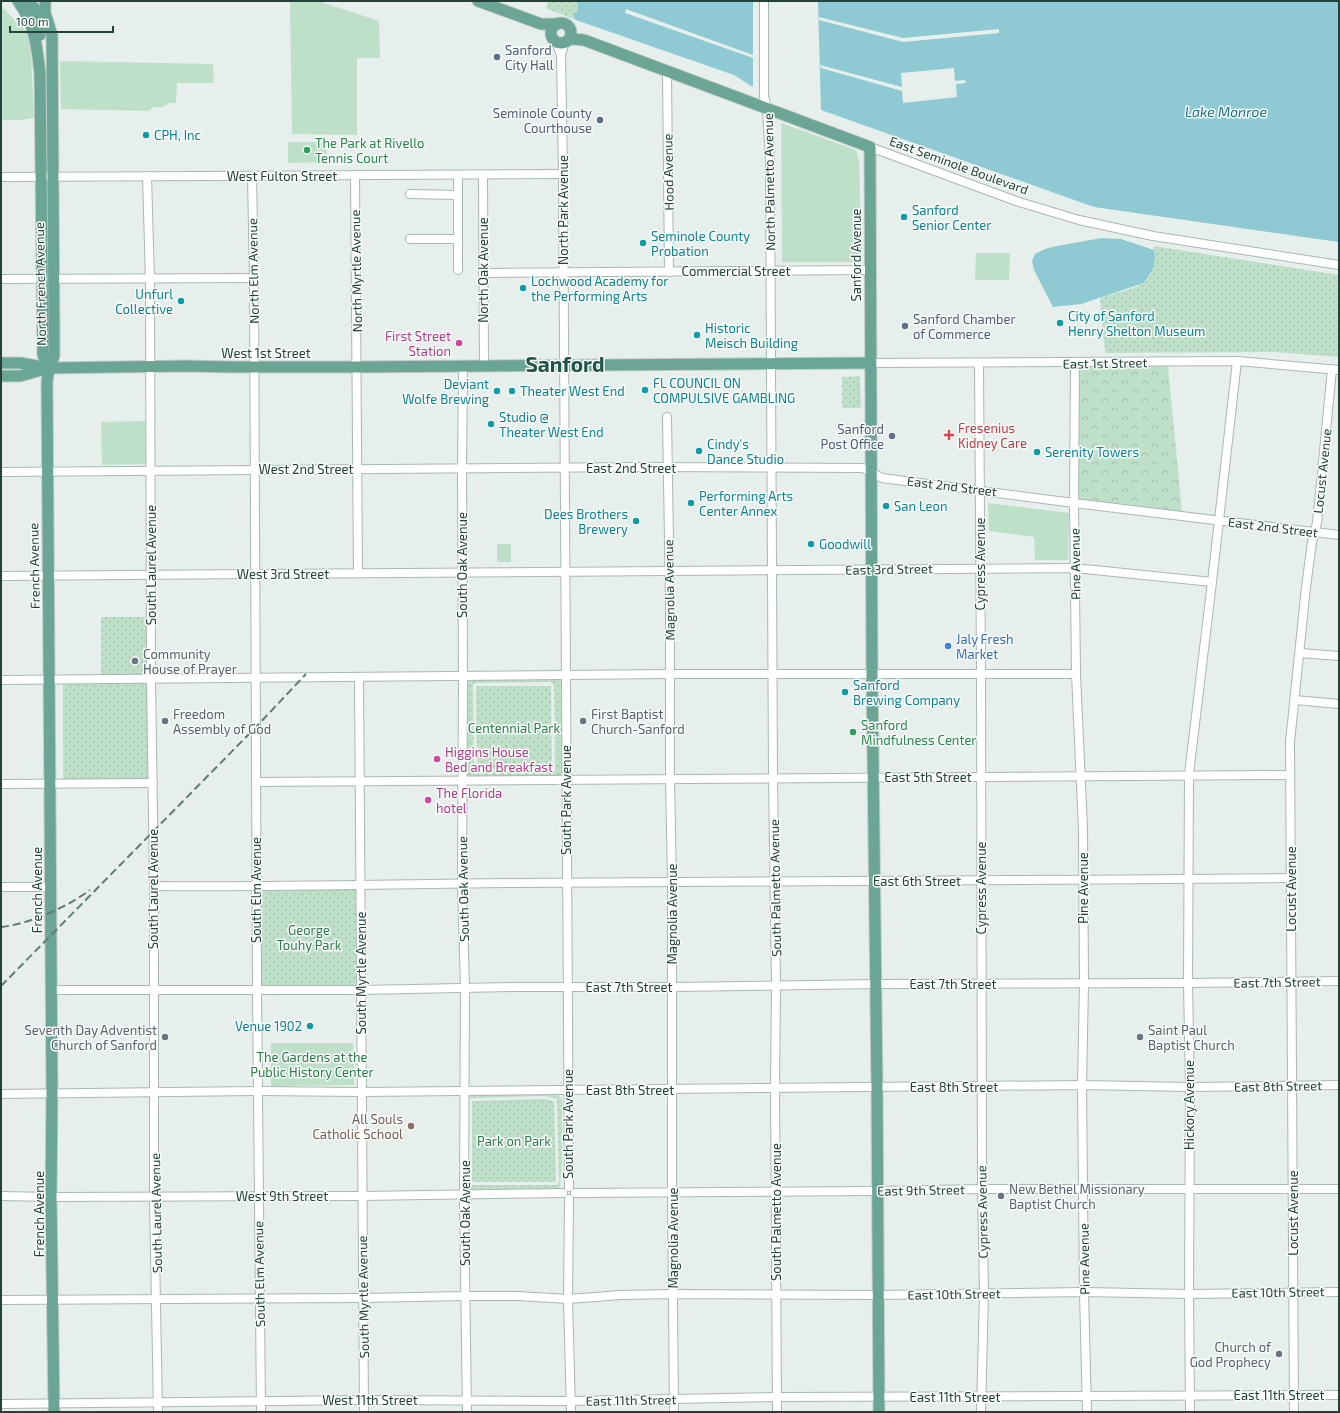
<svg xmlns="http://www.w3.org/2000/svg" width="1340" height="1413" viewBox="0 0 1340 1413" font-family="'Exo 2',sans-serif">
	<defs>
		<pattern id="forest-crowns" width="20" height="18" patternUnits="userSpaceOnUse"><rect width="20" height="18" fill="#bfe0c8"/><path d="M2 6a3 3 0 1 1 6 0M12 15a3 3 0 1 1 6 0" fill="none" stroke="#a4c1ad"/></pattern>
		<pattern id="park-dots" width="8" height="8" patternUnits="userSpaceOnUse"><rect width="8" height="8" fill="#bfe0c8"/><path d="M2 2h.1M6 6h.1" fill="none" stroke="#a4c1ad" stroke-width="1.8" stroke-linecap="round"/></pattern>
	</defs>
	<rect width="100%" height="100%" fill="#e6efeb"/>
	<g fill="#bfe0c8">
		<path d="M290,1H318L379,21L380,58H357V135L292,134Z"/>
		<path d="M1,6L30,35L34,118L20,120H1Z"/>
		<path d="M60,61L213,64L214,83H177L176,103H170L162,107H153L149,111L61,109Z"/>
		<path d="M781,123L856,150L859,160L862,262H782Z"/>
		<path d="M288,142H326L327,162L288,163Z"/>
		<path d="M976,253H1010L1009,280H975Z"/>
		<path d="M145,421L146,464L102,465L101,422Z"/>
		<path d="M988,503L1069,513L1068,560H1035L1034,537L989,531Z"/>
		<rect x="497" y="544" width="14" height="18"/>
		<path d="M271,1043H353L354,1085L271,1086Z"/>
	</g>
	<path fill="url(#forest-crowns)" d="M1168,366L1182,512L1079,500L1078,450L1079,367Z"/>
	<g fill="url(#park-dots)" fill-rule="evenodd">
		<path d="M547,1H578V11L574,18L576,20L545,8L547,7Z"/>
		<path d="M1154,246L1339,275V357L1274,352L1105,353L1100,298C1112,294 1133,289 1143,284C1154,277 1155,258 1154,246Z"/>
		<path d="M860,376L861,408H842V377Z"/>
		<path d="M101,617H147L148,675H101Z"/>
		<path d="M466,680H562L563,776H466ZM551,682L554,686L555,771L552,772H475L474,769L473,686L475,683Z"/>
		<path d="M148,683L149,779H63V684Z"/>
		<path d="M476,686H551L552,769H477Z"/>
		<path d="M357,889L358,986L259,985L260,890Z"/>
		<path d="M556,1093L562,1099V1163L560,1187L557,1189L469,1190L468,1095ZM543,1096L555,1098L557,1101L559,1182L557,1185H470L469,1182V1101L470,1098Z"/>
		<path d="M543,1099L554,1101L556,1182H472V1101Z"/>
	</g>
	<g fill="#8ec9d4">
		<path d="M578,1H753V87L734,75L576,20L574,18V14L578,11Z"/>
		<path d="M818,1H1339V242L1094,207L821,110Z"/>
		<path d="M1102,238L1121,239L1154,250L1155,258L1152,271L1144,283L1081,304L1053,307L1034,270L1032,261L1035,254L1045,249L1057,246Z"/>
	</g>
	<g fill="#e6efeb">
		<path d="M626,9L753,55V58L625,13Z"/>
		<path d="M819,17L903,38L999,29V33L903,42L819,20Z"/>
		<path d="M820,65L902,87L901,73L954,68L955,81L965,80L966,83L956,84L957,97L903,103L902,91L821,68Z"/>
	</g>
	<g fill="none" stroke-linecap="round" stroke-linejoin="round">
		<g stroke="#a8b8b2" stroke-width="10">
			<g id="minor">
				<path d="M764,1V96L767,109L770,160L773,778L776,985L775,1088L777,1412"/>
				<path d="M555,40L561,55"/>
				<path d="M567,41L564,45L561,55L563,174L569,1187"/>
				<path d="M667,72L669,272"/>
				<path d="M870,147L1016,201L1079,220L1153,236L1339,265"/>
				<path d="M355,175L358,573"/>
				<path d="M458,175V270"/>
				<path d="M483,175L484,366"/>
				<path d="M147,176L150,279L151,679L154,886V1196L158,1412"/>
				<path d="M252,176L254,278L257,990L261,1412"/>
				<path d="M1,177L563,174"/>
				<path d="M410,194L458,195"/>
				<path d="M410,239H458"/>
				<path d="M483,273L870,270"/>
				<path d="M1,279L254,278"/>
				<path d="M870,363L1237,361L1339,370"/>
				<path d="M979,363L981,674L982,1189L984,1293L981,1412"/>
				<path d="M1075,363L1074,503L1076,674L1083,829L1084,984L1082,1085L1084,1292L1087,1412"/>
				<path d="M463,366L462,469L463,676L462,884L465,988L464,1202L467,1412"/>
				<path d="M667,417L670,604V778L672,882V1192L674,1412"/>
				<path d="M1,472L644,467L863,468L882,478L1074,503L1339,535"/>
				<path d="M1,576L1075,568L1212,582"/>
				<path d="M1300,653L1339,656"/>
				<path d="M359,677L364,1412"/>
				<path d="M1,680L670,674H1076"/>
				<path d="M1295,700L1339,704"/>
				<path d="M256,782L1290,775"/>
				<path d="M1,784L153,783"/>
				<path d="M154,886C274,887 394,884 514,883C773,883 1032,880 1291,878"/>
				<path d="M1,887H50"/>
				<path d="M51,990H361L516,987H672L876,984L1188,983L1339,981"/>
				<path d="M1,1094L258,1091L361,1092L1082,1085L1190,1087L1339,1085"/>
				<path d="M575,1193L877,1191L982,1189H1339"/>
				<path d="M1,1196L51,1197L361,1196L563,1193"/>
				<path d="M569,1199L568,1299L571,1412"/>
				<path d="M1,1300L363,1298L465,1296H518L568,1299L621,1295L673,1294L877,1295L1084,1292L1189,1294L1339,1292"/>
				<path d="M1,1404L364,1400L571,1401L777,1397L1339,1395"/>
				<path d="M1190,1412L1189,1294L1190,1087L1188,983L1189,774L1212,582L1237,361"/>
				<path d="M1294,1412L1290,742L1306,587L1312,542L1317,523L1332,369"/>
			</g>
		</g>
		<g stroke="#c2cac8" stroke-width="13">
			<g id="major">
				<path d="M18,1C35,25 37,46 40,74L43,355L49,368"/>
				<path d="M28,1L35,9L40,35"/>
				<path d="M45,1V13L52,35L54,334V356L49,368L47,382L52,1093L51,1197L54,1412"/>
				<path d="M478,1L541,24H557"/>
				<circle cx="561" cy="33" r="10"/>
				<path d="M568,40L572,39L584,40L870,147L872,674L877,1087L879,1412"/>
				<path d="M1,363H20L49,368L187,366L231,367H357L870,363"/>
				<path d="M1,376H20L45,369"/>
			</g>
		</g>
		<use href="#minor" stroke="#fff" stroke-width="8"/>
		<use href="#major" stroke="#6aa596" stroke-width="11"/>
		<g stroke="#5f7d75" stroke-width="2" stroke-dasharray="8 4" stroke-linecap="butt">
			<path d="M1,927C30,924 67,907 90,890"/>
			<path d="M1,986L256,727L306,674"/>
		</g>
	</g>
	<g fill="#5c6f8a" stroke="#f7fbf9" stroke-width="1.5">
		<circle cx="497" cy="57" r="4"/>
		<circle cx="600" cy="120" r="4"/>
		<circle cx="905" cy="326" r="4"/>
		<circle cx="892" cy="436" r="4"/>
	</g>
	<g fill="#0f9aa8" stroke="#f7fbf9" stroke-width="1.5">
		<circle cx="146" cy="135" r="4"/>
		<circle cx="904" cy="217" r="4"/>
		<circle cx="643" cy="243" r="4"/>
		<circle cx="523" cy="288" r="4"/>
		<circle cx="181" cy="301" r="4"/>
		<circle cx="1060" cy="323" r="4"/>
		<circle cx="697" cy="335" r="4"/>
		<circle cx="645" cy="390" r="4"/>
		<circle cx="497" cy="391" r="4"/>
		<circle cx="512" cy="391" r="4"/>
		<circle cx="491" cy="424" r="4"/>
		<circle cx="699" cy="451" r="4"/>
		<circle cx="1037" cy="452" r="4"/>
		<circle cx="691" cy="503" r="4"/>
		<circle cx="886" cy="506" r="4"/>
		<circle cx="636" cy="521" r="4"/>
		<circle cx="811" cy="544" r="4"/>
		<circle cx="845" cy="692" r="4"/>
		<circle cx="310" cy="1026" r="4"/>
	</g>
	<g fill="#2e9e5b" stroke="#f7fbf9" stroke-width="1.5">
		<circle cx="307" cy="150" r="4"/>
		<circle cx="853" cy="732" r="4"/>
	</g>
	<g fill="#d1479c" stroke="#f7fbf9" stroke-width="1.5">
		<circle cx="459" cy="343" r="4"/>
		<circle cx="437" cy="759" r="4"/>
		<circle cx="428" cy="800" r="4"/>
	</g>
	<path fill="#e0444e" stroke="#f7fbf9" stroke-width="1.5" d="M947 429h4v4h4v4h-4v4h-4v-4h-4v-4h4z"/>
	<circle fill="#3f7fe0" stroke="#f7fbf9" stroke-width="1.5" cx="948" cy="646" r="4"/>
	<g fill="#6b7280" stroke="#f7fbf9" stroke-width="1.5">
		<circle cx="135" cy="661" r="4"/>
		<circle cx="165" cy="721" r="4"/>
		<circle cx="583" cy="721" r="4"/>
		<circle cx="165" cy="1037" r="4"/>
		<circle cx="1140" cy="1037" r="4"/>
		<circle cx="1001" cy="1196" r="4"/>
		<circle cx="1279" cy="1354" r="4"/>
	</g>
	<circle fill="#8d6e63" stroke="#f7fbf9" stroke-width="1.5" cx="411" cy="1126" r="4"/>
	<g text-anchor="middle" stroke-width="3" stroke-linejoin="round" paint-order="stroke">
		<g font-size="13" fill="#4e5e75" stroke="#f7fbf9" text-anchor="start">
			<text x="505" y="55">Sanford<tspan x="505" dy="15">City Hall</tspan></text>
			<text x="592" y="118" text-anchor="end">Seminole County<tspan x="592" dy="15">Courthouse</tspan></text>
			<text x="913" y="324">Sanford Chamber<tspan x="913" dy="15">of Commerce</tspan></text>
			<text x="884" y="434" text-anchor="end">Sanford<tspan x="884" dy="15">Post Office</tspan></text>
		</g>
		<g font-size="13" fill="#0d838f" stroke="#f7fbf9" text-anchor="start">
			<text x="154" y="140">CPH, Inc</text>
			<text x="912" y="215">Sanford<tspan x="912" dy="15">Senior Center</tspan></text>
			<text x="651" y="241">Seminole County<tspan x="651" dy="15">Probation</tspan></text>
			<text x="531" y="286">Lochwood Academy for<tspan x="531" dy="15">the Performing Arts</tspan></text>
			<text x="173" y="299" text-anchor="end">Unfurl<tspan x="173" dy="15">Collective</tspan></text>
			<text x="1068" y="321">City of Sanford<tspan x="1068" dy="15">Henry Shelton Museum</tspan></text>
			<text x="705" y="333">Historic<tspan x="705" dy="15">Meisch Building</tspan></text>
			<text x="653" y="388">FL COUNCIL ON<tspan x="653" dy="15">COMPULSIVE GAMBLING</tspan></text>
			<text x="489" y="389" text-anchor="end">Deviant<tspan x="489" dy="15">Wolfe Brewing</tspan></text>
			<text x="520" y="396">Theater West End</text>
			<text x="499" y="422">Studio @<tspan x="499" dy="15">Theater West End</tspan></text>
			<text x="707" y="449">Cindy's<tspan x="707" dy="15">Dance Studio</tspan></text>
			<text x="1045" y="457">Serenity Towers</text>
			<text x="699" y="501">Performing Arts<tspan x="699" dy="15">Center Annex</tspan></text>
			<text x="894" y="511">San Leon</text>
			<text x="628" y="519" text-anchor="end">Dees Brothers<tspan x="628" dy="15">Brewery</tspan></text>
			<text x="819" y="549">Goodwill</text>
			<text x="853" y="690">Sanford<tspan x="853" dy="15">Brewing Company</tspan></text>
			<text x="302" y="1031" text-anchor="end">Venue 1902</text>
		</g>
		<g font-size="13" fill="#27864d" stroke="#f7fbf9" text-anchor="start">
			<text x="315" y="148">The Park at Rivello<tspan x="315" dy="15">Tennis Court</tspan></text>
			<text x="861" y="730">Sanford<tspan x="861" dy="15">Mindfulness Center</tspan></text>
		</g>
		<g font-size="13" fill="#24423a" stroke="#f7fbf9">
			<text transform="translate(959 165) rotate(20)" y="5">East Seminole Boulevard</text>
			<text transform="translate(668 172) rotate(-91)" y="5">Hood Avenue</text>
			<text x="282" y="181">West Fulton Street</text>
			<text transform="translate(769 182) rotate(-91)" y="5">North Palmetto Avenue</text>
			<text transform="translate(563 210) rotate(-90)" y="5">North Park Avenue</text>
			<text transform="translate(856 255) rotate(-90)" y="5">Sanford Avenue</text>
			<text transform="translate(483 270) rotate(-90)" y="5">North Oak Avenue</text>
			<text transform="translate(253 271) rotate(-91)" y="5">North Elm Avenue</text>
			<text transform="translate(356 271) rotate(-91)" y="5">North Myrtle Avenue</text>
			<text x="736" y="276">Commercial Street</text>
			<text transform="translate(40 284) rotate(-91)" y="5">North French Avenue</text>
			<text x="266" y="358">West 1st Street</text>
			<text transform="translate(1105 363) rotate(-1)" y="5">East 1st Street</text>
			<text x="631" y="473">East 2nd Street</text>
			<text x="306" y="474">West 2nd Street</text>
			<text transform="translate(1322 471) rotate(-84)" y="5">Locust Avenue</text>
			<text transform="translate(952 486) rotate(7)" y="5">East 2nd Street</text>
			<text transform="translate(1273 527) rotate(7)" y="5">East 2nd Street</text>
			<text transform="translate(980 564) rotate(-90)" y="5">Cypress Avenue</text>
			<text transform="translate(1075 564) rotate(-91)" y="5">Pine Avenue</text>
			<text transform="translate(151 565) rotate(-90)" y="5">South Laurel Avenue</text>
			<text transform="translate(462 565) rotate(-90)" y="5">South Oak Avenue</text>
			<text transform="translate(34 566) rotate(-91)" y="5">French Avenue</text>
			<text transform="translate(889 569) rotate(-1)" y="5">East 3rd Street</text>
			<text x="283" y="579">West 3rd Street</text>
			<text transform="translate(669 590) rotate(-91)" y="5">Magnolia Avenue</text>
			<text x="928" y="782">East 5th Street</text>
			<text transform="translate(566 800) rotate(-90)" y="5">South Park Avenue</text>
			<text x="917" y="886">East 6th Street</text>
			<text transform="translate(775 888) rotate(-91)" y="5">South Palmetto Avenue</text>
			<text transform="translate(981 888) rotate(-90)" y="5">Cypress Avenue</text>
			<text transform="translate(1083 888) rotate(-90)" y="5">Pine Avenue</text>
			<text transform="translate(153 889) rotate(-90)" y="5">South Laurel Avenue</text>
			<text transform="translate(463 889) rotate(-91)" y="5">South Oak Avenue</text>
			<text transform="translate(1291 889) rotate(-90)" y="5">Locust Avenue</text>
			<text transform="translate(37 890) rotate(-90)" y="5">French Avenue</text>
			<text transform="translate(256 890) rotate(-90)" y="5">South Elm Avenue</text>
			<text transform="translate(672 914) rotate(-90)" y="5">Magnolia Avenue</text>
			<text transform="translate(361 973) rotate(-90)" y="5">South Myrtle Avenue</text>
			<text transform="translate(1277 982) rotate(-1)" y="5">East 7th Street</text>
			<text x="953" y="989">East 7th Street</text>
			<text x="629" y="992">East 7th Street</text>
			<text transform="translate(1278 1086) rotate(-1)" y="5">East 8th Street</text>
			<text x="954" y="1092">East 8th Street</text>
			<text x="630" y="1095">East 8th Street</text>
			<text transform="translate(1189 1105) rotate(-90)" y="5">Hickory Avenue</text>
			<text transform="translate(568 1124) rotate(-90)" y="5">South Park Avenue</text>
			<text transform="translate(921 1190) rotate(-1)" y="5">East 9th Street</text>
			<text x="282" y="1201">West 9th Street</text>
			<text transform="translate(776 1212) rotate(-90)" y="5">South Palmetto Avenue</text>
			<text transform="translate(982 1212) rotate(-91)" y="5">Cypress Avenue</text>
			<text transform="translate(156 1213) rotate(-91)" y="5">South Laurel Avenue</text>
			<text transform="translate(465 1213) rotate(-90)" y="5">South Oak Avenue</text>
			<text transform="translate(1293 1213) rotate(-90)" y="5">Locust Avenue</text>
			<text transform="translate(39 1214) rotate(-90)" y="5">French Avenue</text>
			<text transform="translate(673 1238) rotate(-90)" y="5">Magnolia Avenue</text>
			<text transform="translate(1084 1259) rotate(-91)" y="5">Pine Avenue</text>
			<text transform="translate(259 1274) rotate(-91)" y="5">South Elm Avenue</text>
			<text transform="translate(1278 1292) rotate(-1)" y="5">East 10th Street</text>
			<text transform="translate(954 1294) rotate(-1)" y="5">East 10th Street</text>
			<text transform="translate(363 1297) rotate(-91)" y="5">South Myrtle Avenue</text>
			<text x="1279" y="1400">East 11th Street</text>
			<text x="955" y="1402">East 11th Street</text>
			<text x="370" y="1405">West 11th Street</text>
			<text transform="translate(631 1400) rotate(-1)" y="5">East 11th Street</text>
		</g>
		<g font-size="13" fill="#b23c85" stroke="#f7fbf9" text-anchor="start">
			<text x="451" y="341" text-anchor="end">First Street<tspan x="451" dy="15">Station</tspan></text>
			<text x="445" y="757">Higgins House<tspan x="445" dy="15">Bed and Breakfast</tspan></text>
			<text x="436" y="798">The Florida<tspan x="436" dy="15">hotel</tspan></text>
		</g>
		<g font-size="13" fill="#be3a42" stroke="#f7fbf9" text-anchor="start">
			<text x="958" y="433">Fresenius<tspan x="958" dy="15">Kidney Care</tspan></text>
		</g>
		<g font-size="13" fill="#366cbe" stroke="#f7fbf9" text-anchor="start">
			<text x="956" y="644">Jaly Fresh<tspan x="956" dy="15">Market</tspan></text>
		</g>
		<g font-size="13" fill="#5b616d" stroke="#f7fbf9" text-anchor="start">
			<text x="143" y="659">Community<tspan x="143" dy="15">House of Prayer</tspan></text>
			<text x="173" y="719">Freedom<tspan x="173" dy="15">Assembly of God</tspan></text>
			<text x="591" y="719">First Baptist<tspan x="591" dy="15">Church-Sanford</tspan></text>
			<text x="157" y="1035" text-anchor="end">Seventh Day Adventist<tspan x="157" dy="15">Church of Sanford</tspan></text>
			<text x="1148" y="1035">Saint Paul<tspan x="1148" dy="15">Baptist Church</tspan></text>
			<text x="1009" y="1194">New Bethel Missionary<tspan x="1009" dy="15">Baptist Church</tspan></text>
			<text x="1271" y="1352" text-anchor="end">Church of<tspan x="1271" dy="15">God Prophecy</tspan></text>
		</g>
		<g font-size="13" fill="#2d7a4b" stroke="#f7fbf9">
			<text x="514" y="733">Centennial Park</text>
			<text x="309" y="935">George<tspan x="309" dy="15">Touhy Park</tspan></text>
			<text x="312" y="1062">The Gardens at the<tspan x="312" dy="15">Public History Center</tspan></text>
			<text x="514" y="1146">Park on Park</text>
		</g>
		<g font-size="13" fill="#785e54" stroke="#f7fbf9" text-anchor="end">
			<text x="403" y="1124">All Souls<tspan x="403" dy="15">Catholic School</tspan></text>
		</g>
		<g font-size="14" font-style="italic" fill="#1c6f80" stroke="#f7fbf9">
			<text x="1226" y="117">Lake Monroe</text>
		</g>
		<g font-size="21" font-weight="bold" fill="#1f5548" stroke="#f7fbf9">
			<text x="565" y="372">Sanford</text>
		</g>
	</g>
	<rect width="1340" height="1413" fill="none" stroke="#24423a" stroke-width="4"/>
	<path d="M10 26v6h103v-6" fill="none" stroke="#24423a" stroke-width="2"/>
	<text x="16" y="26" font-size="12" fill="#24423a" stroke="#f7fbf9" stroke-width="3" paint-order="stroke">100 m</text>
</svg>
